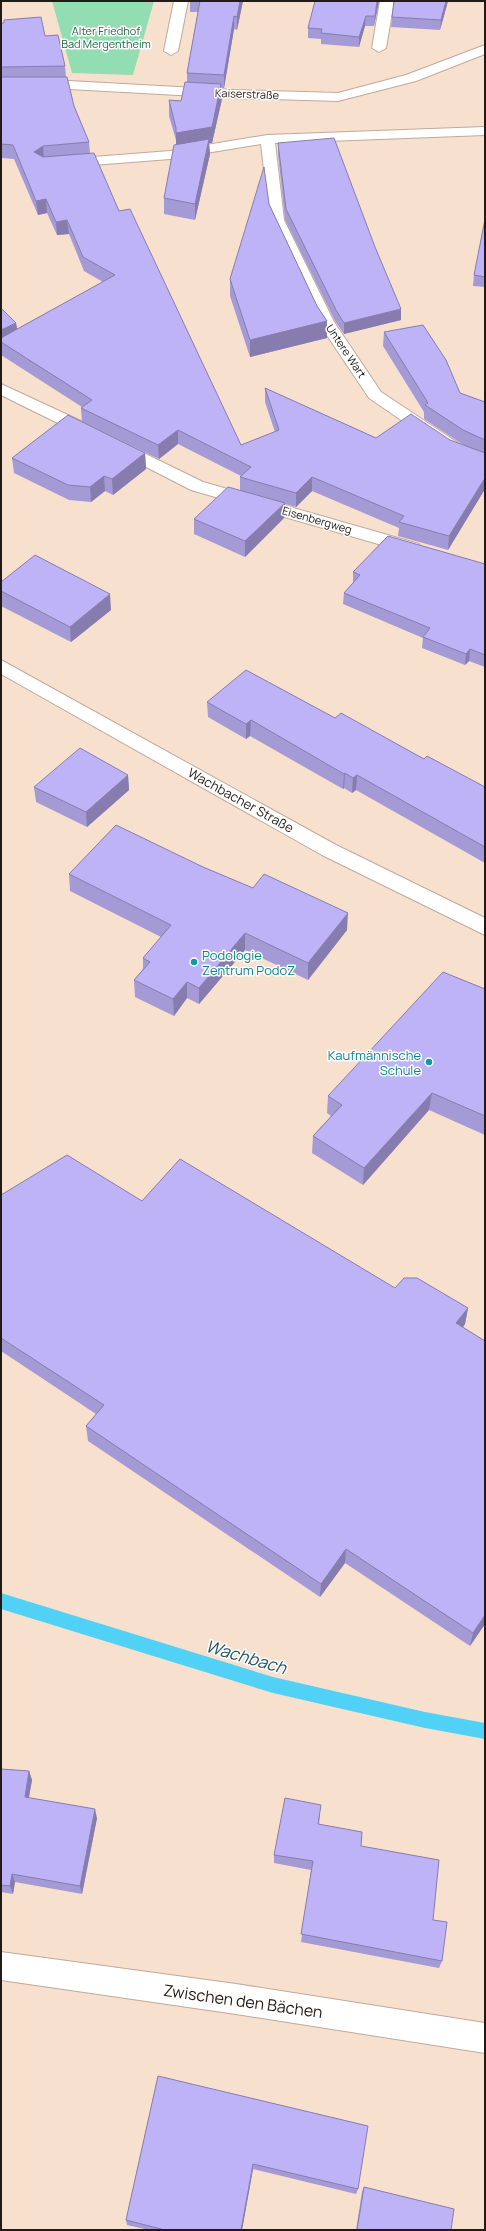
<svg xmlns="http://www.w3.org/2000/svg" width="486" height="2231" viewBox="0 0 486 2231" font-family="Manrope,sans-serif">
	<rect width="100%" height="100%" fill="#f8e0cf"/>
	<path fill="#92ddb2" d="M52,1H154L133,75L72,73Z"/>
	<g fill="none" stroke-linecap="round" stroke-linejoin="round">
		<path fill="#50d1f5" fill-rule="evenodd" d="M1,1593L273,1677L425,1712L485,1723V1739L425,1728L273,1693L1,1609Z"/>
		<g stroke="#c1a99a" stroke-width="2">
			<g id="minor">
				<path d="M174,1H188L178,51L171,55L164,51Z"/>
				<path d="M380,1H394L386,48L379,52L372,48Z"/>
				<path d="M485,45V54L416,81L338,101L233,98L69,89L1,90V82L69,81L233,90L338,93L406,75Z"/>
				<path d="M485,127V135L275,143L284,220L334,322L381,392L461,445L485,456V467L449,453L369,398L318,322L270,220L261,144L170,159L67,167L60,163L67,159L170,151L267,135Z"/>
				<path d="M1,384L96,428L98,432L96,436H84L1,395Z"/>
				<path d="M119,441L203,482L419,544L422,548L419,552L413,554L191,490L113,450L111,446L113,442Z"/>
				<path d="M1,660L336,845L485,918V935L322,855L1,674Z"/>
				<path d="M1,1952L236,1984L485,2023V2053L236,2014L1,1980Z"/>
			</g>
		</g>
		<use href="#minor" fill="#fff" fill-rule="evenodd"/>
	</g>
	<g fill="#a49ad5">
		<path d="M190,1H243L237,30L234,29L224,88H222V99L212,143H209L210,154L195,220L164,214V198L176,144V140L169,116V100L181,101L187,82V73L198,12H190Z"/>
		<path d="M315,1H379L374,26H365L359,47L321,44V39L308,38V28Z"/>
		<path d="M394,1H448L440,30L391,27L392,17Z"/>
		<path d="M1,23L45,36L65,66L66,77L74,106L89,142L90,153L119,211L241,445L275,432L265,402V388L376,438L450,440L473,449L462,444L424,419V412L383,346L384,332L460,393L485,402V489L448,550L398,536L399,528L312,491L296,507L285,504L284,518L245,557L194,534V519L240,490V477L241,476L178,444L159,459L82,422L81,408L82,407L1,355V308L16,323L17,329L103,282L84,271L69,234L57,235L47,213L38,215L14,159L1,158Z"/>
		<path d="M278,143L401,320L344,334L335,321L285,220L278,154Z"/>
		<path d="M269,204L317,306L327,321V338L250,357L230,296V279Z"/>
		<path d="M485,219V287L473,286L474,275Z"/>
		<path d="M145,453L146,469L113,495L105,491L91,502L69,500L14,473L12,458Z"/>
		<path d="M485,564V667L469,661L465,665L422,648L423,638L343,604L344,593L353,583V572Z"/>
		<path d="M1,582L111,610L71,642L1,606Z"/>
		<path d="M207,702L335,718L424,759L485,787V863L356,790L352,793L344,788L343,789L250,736L246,739L208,717Z"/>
		<path d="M128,775L129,790L87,827L36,802L34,787Z"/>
		<path d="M203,867L347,930L308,980L245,950L199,1004L187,998L174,1016L135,997L134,980L143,969V958L161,937L70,891L69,874Z"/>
		<path d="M485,989V1135L429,1110L363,1185L312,1153L313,1136L331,1116L327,1113L328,1096Z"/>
		<path d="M1,1195L142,1201L395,1288L468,1308L465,1324L463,1327L485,1341V1624L470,1646L345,1563L320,1597L88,1441L86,1426L96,1414L1,1351Z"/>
		<path d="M1,1769L29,1771L32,1780L29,1798L97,1818L82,1894L15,1882L13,1894L1,1892Z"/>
		<path d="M320,1814L319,1825L361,1846L433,1920L442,1961L439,1968L301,1942L311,1870L274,1863V1855Z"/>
		<path d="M158,2076L358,2189L356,2194L253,2169L242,2230H149L127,2225L126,2220Z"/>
		<path d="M364,2187L451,2230H356L362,2192Z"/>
	</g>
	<g fill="#867dae">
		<path d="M240,1H243L237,30V17Z"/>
		<path d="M377,1H379L374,26L375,16Z"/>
		<path d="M446,1H448L440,30L441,20Z"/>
		<path d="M234,16V29L224,88V75Z"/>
		<path d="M366,16L365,26L359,47V37Z"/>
		<path d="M221,84L222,99L212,143H209L210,154L195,220V204L176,148V133Z"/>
		<path d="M43,146L44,160L34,152Z"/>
		<path d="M46,199L47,213L38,215L36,201Z"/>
		<path d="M67,220L69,234L57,235L56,222Z"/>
		<path d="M401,309V320L344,334V323Z"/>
		<path d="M327,321V338L250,357V340Z"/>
		<path d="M16,323L18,334L1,342V330Z"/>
		<path d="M178,430V444L159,459L158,445Z"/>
		<path d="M145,453L146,469L113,495L112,479Z"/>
		<path d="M104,476L105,491L91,502L90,487Z"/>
		<path d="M312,477V491L296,507V493Z"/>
		<path d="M485,478V489L448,550L449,536Z"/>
		<path d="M285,503L284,518L245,557V541Z"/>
		<path d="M110,594L111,610L71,642L70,627Z"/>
		<path d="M470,649L469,661L465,665L466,654Z"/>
		<path d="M251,720L250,736L246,739V724Z"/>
		<path d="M345,773L344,788L343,789L344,774Z"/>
		<path d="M128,775L129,790L87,827L86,812Z"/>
		<path d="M357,775L356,790L352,793L353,778Z"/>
		<path d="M348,913L347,930L308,980V963Z"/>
		<path d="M245,933V950L199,1004V988Z"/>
		<path d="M187,982V998L174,1016L173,999Z"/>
		<path d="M432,1093L429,1110L363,1185L364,1168Z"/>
		<path d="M468,1308L465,1324L454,1339L456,1323Z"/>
		<path d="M346,1549L345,1563L320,1597L321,1584Z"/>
		<path d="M485,1615V1624L470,1646L473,1633Z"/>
		<path d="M29,1771L32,1780L27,1806L25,1797Z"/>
		<path d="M95,1809L97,1818L82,1894L80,1886Z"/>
		<path d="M12,1874L15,1882L13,1894L10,1886Z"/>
		<path d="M253,2164V2169L242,2230H241Z"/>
	</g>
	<g fill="#bfb3f8" stroke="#867dae">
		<path d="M200,1H240L237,17L234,16L224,75L187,73Z"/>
		<path d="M315,1H377L375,16H366L359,37L321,33L322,29L308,28Z"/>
		<path d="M394,1H446L441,20L392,17Z"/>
		<path d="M41,17L45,36L58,35L65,66L1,67V23H4V20Z"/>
		<path d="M1,77H67L74,106L89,142L43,146L34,152L43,157L94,153L119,211L130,209L241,445L279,430L265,388L376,438L411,414L450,440L485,453V478L449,536L399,522L404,516L312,477L296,493L240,477L251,467L178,430L158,445L81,408L92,400L1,342V338L115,275L83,257L67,220L56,222L46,199L36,201L13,145L1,144Z"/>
		<path d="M185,82L221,84L212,127L176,133V128L169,100L181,101Z"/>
		<path d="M334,138L375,247L401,309L344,323L336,310L286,209L278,143Z"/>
		<path d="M209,139L195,204L164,198L174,145Z"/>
		<path d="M264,167L269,204L317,306L327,321L250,340L230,279Z"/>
		<path d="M485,219V277L474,275Z"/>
		<path d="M1,308L16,323L1,330Z"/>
		<path d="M423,325L446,360L460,393L485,402V440L463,430L425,405L428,403L384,332Z"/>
		<path d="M68,415L145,453L112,479L104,476L90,487L68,485L12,458Z"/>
		<path d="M228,487L285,503L245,541L194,519Z"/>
		<path d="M388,536L485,564V655L470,649L466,654L423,637L430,628L344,593L360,575L353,572Z"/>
		<path d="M35,555L110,594L70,627L1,591V582Z"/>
		<path d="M246,670L335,718L341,713L424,759L427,756L485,787V847L357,775L353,778L345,773L344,774L251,720L246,724L207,702Z"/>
		<path d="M80,748L128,775L86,812L34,787Z"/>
		<path d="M116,825L203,867L253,888L264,874L348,913L308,963L245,933L199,988L187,982L173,999L134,980L150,962L143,958L171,925L69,874Z"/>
		<path d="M443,972L485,989V1116L432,1093L364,1168L313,1136L342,1105L328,1096Z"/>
		<path d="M67,1155L142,1201L180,1159L395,1288L404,1278H417L468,1308L456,1323L485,1341V1615L473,1633L346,1549L321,1584L86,1426L104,1405L1,1338V1195Z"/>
		<path d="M1,1769L29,1771L25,1797L95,1809L80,1886L12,1874L10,1886L1,1885Z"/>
		<path d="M285,1798L321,1805L318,1824L362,1832L361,1846L439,1860L433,1920L447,1922L442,1961L301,1934L313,1861L274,1855Z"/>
		<path d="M158,2076L368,2126L358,2189L253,2164L241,2230H165L126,2220Z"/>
		<path d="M364,2187L454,2209L451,2230H357Z"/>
	</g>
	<g fill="#0f9aa8" stroke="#fff" stroke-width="1.5">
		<circle cx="194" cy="962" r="4"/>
		<circle cx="429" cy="1062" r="4"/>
	</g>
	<g text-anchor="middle" stroke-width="3" stroke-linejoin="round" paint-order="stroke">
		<g font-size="11" fill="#1e6643" stroke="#fff">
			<text x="106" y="35">Alter Friedhof<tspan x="106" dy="13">Bad Mergentheim</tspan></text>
		</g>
		<g font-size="11" fill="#221a14" stroke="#fff">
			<text transform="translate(247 94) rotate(2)" y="4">Kaiserstraße</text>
			<text transform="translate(346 351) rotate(56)" y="4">Untere Wart</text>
			<text transform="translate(317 520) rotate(16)" y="4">Eisenbergweg</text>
		</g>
		<g font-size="13" fill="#221a14" stroke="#fff">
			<text transform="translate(241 800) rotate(29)" y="5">Wachbacher Straße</text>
		</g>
		<g font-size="13" fill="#0d838f" stroke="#fff" text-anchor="start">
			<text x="202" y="960">Podologie<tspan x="202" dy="15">Zentrum PodoZ</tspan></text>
			<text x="421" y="1060" text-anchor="end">Kaufmännische<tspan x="421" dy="15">Schule</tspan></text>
		</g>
		<g font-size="16" fill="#221a14" stroke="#fff">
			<text transform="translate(243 2001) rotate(8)" y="6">Zwischen den Bächen</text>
		</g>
		<g font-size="17" font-style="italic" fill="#215665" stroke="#fff">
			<text transform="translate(246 1657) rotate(16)" y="6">Wachbach</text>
		</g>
	</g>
	<rect width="486" height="2231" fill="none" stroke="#221a14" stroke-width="4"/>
</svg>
